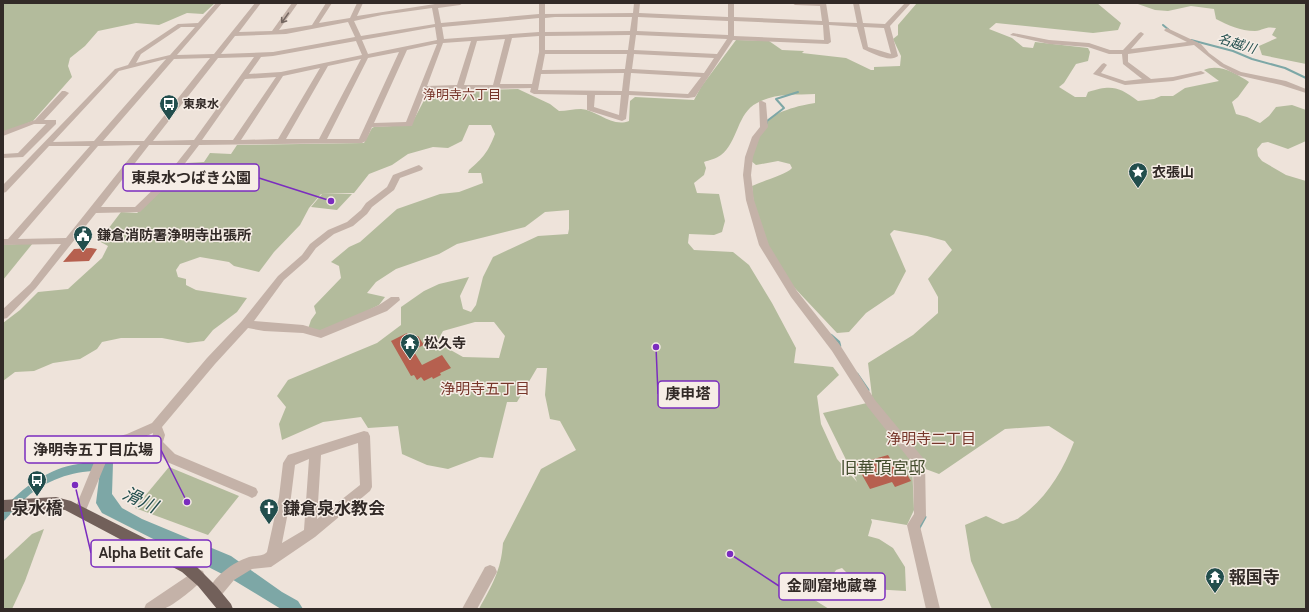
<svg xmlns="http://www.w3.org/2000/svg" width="1309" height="612" viewBox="0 0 1309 612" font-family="Cabin,'Noto Sans JP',sans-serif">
	<rect width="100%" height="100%" fill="#eee3da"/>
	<g fill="#b3bb9c" fill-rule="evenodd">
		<path d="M3,3H215L203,14L187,13L159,25L136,23L98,31L85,46L70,58L68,66L72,77L33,121L3,133Z"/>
		<path d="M917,3H1097L1121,23L1118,30L1093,33L996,23L989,29L1012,38L1023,47L1033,48L1035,42L1088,48L1090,52L1088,61L1076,64L1064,83L1059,87L1075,97H1086L1088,92C1111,85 1118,86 1138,101L1154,99L1161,96H1173L1185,88L1219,81L1204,70C1219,63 1237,74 1249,82L1238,97L1232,102L1236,114L1247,117L1260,123L1269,116L1276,107L1292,105L1306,110V141L1288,149L1268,142L1262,143L1257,149L1258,156L1262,161L1286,175L1306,181V609H992L971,561L965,525L986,516L1003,524C1008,522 1016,521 1020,517C1046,499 1063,471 1074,442L1049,426L1005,429L939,474L912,464L914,510L907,525L871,519L872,522L868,536L879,539L893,548L905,567L906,591L872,589L860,574L852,578L842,568L836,570L826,586L813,599L829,609H479C492,585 501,571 503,543L541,469L576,450L560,421L550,419L545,395L547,368H537L517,402H507L493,458L480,457L448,469L427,465L402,454L398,426L368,428L361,417L323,422L282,440L279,424L286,407L277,396L288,380L377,343L401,325V307L424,291L439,284L469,277L460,296L463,309L471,312L476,305L483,277L493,257L538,236L568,234L569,229V210L545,212L525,227L457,244L439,254L396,269L376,282L367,293L385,297L379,305L332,328L316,331L308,329L311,320L316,313L314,306L341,278L339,266L331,262L349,247L360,242L397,209L440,194L459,192L483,183L481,173H468L469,170C483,158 488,152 495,134L491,125H469L462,141L448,148L433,147L408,154L392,165L369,174L354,193L321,194L309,208L300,225L274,252L259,272L234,266L229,262L200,257L180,264L176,270L178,277L186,279V285L196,290L247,298L237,312L213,330L204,341L188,343L162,338H121L102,342L97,349L80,359L53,363L34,371L15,372L3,381V323L20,310L38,292L68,289L102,258L108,246L99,241L121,212L137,213L167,185L187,163L204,162L210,153L231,154L237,145L364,143L372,128L374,127L411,125L429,91L518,89L550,104L559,111C566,111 574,109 581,109C597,110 612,128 629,121L630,101L635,97L694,100L701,87L736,40L769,41L782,50L804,51L802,53L846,58L871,70H874V67L900,66L901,56L893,39L898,35V25ZM815,94V103C801,105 771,112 764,125C758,136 755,149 750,160L756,165L778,161L790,164L792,168C786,175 762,181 752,186L757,237L775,267L837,333L849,332L866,313L894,294L906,271L890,234L894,230L927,236L945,241L952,250L928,279L938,297V313L913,335L868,363L872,396L867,403L823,413L857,482L837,459L821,424L817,396L839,375L833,367L794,363L796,348L772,303L749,265L733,252L694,250L688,243L689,234L714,235L722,232L725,221L719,194L697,193L694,183L704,175L706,168L704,162C709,160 716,159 721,155C738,142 737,113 757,103C775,93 795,95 815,94ZM475,322H494L505,336L499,358L463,357L440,344L438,340L443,331Z"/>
		<path d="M1135,3H1306V64L1262,55L1259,46L1277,38L1272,35L1276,28C1265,26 1264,30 1255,31C1240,31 1228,25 1216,19L1214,9L1191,6L1168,11L1155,10Z"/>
		<path d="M322,194H352L337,210L311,207Z"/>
		<path d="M33,243L3,280V245Z"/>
		<path d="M169,467L239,496L208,535L135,508Z"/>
		<path d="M44,529L25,581L12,609H3V561L32,534Z"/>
	</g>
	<path fill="#7da7a6" d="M103,462L113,463L112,494L122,508L142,519L231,556L282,592L298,601L303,609H281L230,578L102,513L96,503L100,471C75,470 46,480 27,497C18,505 11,514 3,522V509C22,488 49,468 78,464C86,462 95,462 103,462Z"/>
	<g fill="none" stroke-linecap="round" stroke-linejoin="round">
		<g stroke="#7da7a6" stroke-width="2">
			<path d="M1163,25L1169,30"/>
			<path d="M1191,40L1233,51L1252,59L1285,68L1306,78"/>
			<path d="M767,123V121L784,108L776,99L798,92"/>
		</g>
		<path stroke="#7da7a6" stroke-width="2.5" d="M831,335L839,342L840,346"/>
		<g stroke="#7da7a6" stroke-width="3">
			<path d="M857,374L868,390"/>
			<path d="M919,528L925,517"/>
		</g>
	</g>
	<g fill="#b6604f">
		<path d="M74,249L91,248L97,249L89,261L63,262Z"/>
		<path d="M407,333L411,340L418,336L424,345L413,350L422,365L442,355L451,368L440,373L441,375L433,379L432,377L424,381L421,377L417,380L414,375L411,376L391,341Z"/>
		<path d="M888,455L899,473L905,471L911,481L895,487L892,482L870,489L856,464Z"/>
	</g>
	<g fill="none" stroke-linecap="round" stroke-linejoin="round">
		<g fill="#c4b2a8" fill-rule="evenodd">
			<path d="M216,3H222L177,55L214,54L255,3H261L239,32L272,31L292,3H298L279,30L312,25L326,3H332L319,23L350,18L357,3H363L357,16L435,4L463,3L460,5L438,8L441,23L539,14V3H545V14L633,13L634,3H640L639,13L728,17V3H734V17L822,21L820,6L795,5L792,3H826L829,22L857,23L853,3H859L863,23L885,24L905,3H911L890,26L898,56C890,63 872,53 863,49L857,27L829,25L831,42L828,44L733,40L695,97L688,98L629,95L626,119L622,121L587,110V95L534,94L530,92L531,88L426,90L412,126L372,127L366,141L362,143L199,145L170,183L140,212L96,213L36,288L7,318L3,319V309L30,284L61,244L3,245V239H8L90,146H49L6,192L3,193V185L115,69L128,65L136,52L178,24L198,23ZM432,8L435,24L361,36L354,21L382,15ZM555,17H632L630,31L545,32V18ZM638,17L728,21V35L637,31ZM539,18V32L444,39L442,27ZM734,21L823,25L824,40L734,36ZM348,22L355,37L273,52L221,54L235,36L286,34ZM181,27H195L170,55L136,63L141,54ZM435,27L437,40L368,54L362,40ZM864,27L884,28L891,54L868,47ZM630,35L628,50H545V36ZM636,35L727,39L717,54L634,50ZM539,36V52L532,84H500L512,38ZM505,39L493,85H464L477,41ZM356,41L362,55L281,72L249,74L261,57L273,56ZM471,41L457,85L427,86L443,43ZM435,44H437L406,122L374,123L407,50ZM399,52L359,139H327L368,58ZM545,54H627L625,69L542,70ZM634,54L714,58L704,73L632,69ZM254,57L194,140L153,141L218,58ZM210,58L144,141H103L174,59ZM166,59L94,141L53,142L119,71ZM361,59L319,139H286L328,66ZM320,68L278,139L241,140L283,76ZM624,73L622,91L538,90L541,74ZM631,73L701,77L688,94L629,91ZM276,77L233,140H202L245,79ZM595,95H621L619,115L594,107ZM140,145L66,238L18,239L98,146ZM149,145H191L164,179L135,207H101Z"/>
			<path d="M1167,28L1201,44L1209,53L1224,64L1241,72L1286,81L1306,89V93L1281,85L1237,75L1220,66L1194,45L1128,54V62L1151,79L1173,77L1201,71L1205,73L1203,74L1173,81L1125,85L1093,74L1102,64L1104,63L1107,65L1101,73L1125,81L1142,79L1123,64L1122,54H1109L1088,47L1049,44L1010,35L1013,33L1049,40L1089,43L1110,50H1123L1139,33L1141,32L1144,34L1131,49L1187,42L1165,31L1164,30Z"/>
			<path d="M62,91H65L69,93L44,120H56V124L23,157L3,158V154L18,153L46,124H34L3,136V131L35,120Z"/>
			<path d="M759,101H762L766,103L768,127L760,137L753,157L751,175L754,200L769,245L797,291L840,345L875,400L923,458L925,462L926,516L920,526L940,609H926L907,525L914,514L913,464L867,406L832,351L791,297L759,245L746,200L743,175L745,157L752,137L760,127Z"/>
			<path d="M419,165L423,168L422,170L400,178L394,190L372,207L367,214L353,226L334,234L316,248L308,259L284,280L254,321L303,325L320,330L379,305L391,297H399L400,300L387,311L321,338L303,333L264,331L248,328L215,364L162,427L165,435L163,442L175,454L256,488L258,492L256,496L252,498L248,496L167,462L153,447L151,443L153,433L134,442L114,448L106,462L84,515L80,517L76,515L74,511L95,460L106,440L127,434L152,423L207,358L242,321L278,276L302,255L310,244L328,230L347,222L361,210L366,203L387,187L393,175Z"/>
			<path d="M364,431L368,432L370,436L372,487L370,491L315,537L271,567L252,569L234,580L219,598L214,600L209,598L207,593C214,576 232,563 249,557C256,555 262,557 267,552L279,497L283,463L288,455ZM358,443L360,485L317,519L321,455ZM309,459L304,530L282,543L291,497L295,465Z"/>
			<path d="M490,565L495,567L497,572L477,609H462L485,567Z"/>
			<path d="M198,569L203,571L205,576C201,584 172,607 163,609C158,610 150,609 144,609L146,604Z"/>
		</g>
		<path fill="#72605a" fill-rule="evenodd" d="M56,497L71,501L192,562L217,587L231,604L233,609H217L198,586L182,572L65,510L56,509L3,512V500Z"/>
	</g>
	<defs><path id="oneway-shaft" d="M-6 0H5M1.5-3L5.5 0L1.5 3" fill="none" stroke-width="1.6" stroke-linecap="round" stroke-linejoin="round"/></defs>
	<use stroke="#746761" href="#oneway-shaft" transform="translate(285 18) rotate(125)"/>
	<defs>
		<g id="bus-pin" transform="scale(1)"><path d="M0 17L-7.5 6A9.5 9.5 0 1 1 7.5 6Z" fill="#224e4d" stroke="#f6ede6"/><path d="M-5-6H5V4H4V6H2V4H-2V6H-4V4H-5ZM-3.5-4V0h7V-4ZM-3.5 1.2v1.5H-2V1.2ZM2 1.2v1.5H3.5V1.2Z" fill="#fff"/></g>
		<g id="sight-pin" transform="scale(1)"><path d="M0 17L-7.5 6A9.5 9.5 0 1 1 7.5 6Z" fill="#224e4d" stroke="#f6ede6"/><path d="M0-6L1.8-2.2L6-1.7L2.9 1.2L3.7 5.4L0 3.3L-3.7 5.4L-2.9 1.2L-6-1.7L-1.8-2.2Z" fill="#fff"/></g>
		<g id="civic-pin" transform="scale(1)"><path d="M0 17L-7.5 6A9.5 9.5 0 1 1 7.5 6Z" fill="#224e4d" stroke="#f6ede6"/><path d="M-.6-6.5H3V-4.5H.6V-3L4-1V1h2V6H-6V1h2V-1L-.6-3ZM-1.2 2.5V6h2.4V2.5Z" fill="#fff"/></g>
		<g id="temple-pin" transform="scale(1)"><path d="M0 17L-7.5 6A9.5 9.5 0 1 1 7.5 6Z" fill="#224e4d" stroke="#f6ede6"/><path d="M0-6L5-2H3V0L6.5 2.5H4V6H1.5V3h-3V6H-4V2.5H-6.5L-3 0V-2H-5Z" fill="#fff"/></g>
		<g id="church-pin" transform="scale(1)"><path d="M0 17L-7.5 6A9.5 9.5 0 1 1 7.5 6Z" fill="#224e4d" stroke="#f6ede6"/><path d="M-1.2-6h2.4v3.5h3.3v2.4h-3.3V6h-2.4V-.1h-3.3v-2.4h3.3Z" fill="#fff"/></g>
	</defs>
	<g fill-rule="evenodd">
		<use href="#bus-pin" x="169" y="104"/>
		<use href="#sight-pin" x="1138" y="172"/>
		<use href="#civic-pin" x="83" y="235"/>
		<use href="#temple-pin" x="410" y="343"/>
		<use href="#bus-pin" x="37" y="480"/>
		<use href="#church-pin" x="269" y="508"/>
		<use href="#temple-pin" x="1215" y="577"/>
	</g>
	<g text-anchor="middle" stroke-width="3" stroke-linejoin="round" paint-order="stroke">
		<g font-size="12" font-weight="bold" fill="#322a27" stroke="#f6ede6" text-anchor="start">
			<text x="183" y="108">東泉水</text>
		</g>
		<g font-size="13" font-style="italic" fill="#224e4d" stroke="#f6ede6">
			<text transform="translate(1237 43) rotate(17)" y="5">名越川</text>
		</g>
		<g font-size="13" fill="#77362a" stroke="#f6ede6">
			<text x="462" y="99">浄明寺六丁目</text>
		</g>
		<g font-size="14" font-weight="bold" fill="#322a27" stroke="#f6ede6" text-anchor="start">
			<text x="1152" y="177">衣張山</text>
			<text x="97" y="240">鎌倉消防署浄明寺出張所</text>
			<text x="424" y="348">松久寺</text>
		</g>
		<g font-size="15" fill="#77362a" stroke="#f6ede6">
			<text x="485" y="394">浄明寺五丁目</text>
			<text x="931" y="444">浄明寺二丁目</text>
		</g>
		<g font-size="17" fill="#444d2e" stroke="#f6ede6">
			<text x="883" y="474">旧華頂宮邸</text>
		</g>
		<g font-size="17" font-weight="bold" fill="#322a27" stroke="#f6ede6" text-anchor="start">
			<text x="37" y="514" text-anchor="middle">泉水橋</text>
			<text x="283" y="514">鎌倉泉水教会</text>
			<text x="1229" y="583">報国寺</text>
		</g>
		<g font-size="18" font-style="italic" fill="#224e4d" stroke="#f6ede6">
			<text transform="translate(140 500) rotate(25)" y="6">滑川</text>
		</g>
	</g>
	<path fill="none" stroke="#7b2cbf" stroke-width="1.5" d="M331 201L259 178M656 347L658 394M187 502L161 450M75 485L91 553M730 554L779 586"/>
	<g fill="#7b2cbf" stroke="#f6ede6" stroke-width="1.5">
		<circle cx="331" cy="201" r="4"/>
		<circle cx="656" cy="347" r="4"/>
		<circle cx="187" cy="502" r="4"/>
		<circle cx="75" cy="485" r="4"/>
		<circle cx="730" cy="554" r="4"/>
	</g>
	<g fill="#f6ede6" stroke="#7b2cbf" stroke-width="1.5">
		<rect x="123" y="164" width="136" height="27" rx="4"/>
		<rect x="658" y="381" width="61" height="27" rx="4"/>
		<rect x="25" y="436" width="136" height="27" rx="4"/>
		<rect x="91" y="540" width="120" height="27" rx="4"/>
		<rect x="779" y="573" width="106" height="27" rx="4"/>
	</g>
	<g font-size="15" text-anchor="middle" font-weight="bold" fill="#322a27">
		<text x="191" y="183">東泉水つばき公園</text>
		<text x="688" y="399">庚申塔</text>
		<text x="93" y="455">浄明寺五丁目広場</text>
		<text x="151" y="558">Alpha Betit Cafe</text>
		<text x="832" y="591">金剛窟地蔵尊</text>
	</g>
	<rect width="1309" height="612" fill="none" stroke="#322a27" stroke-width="8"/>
</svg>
